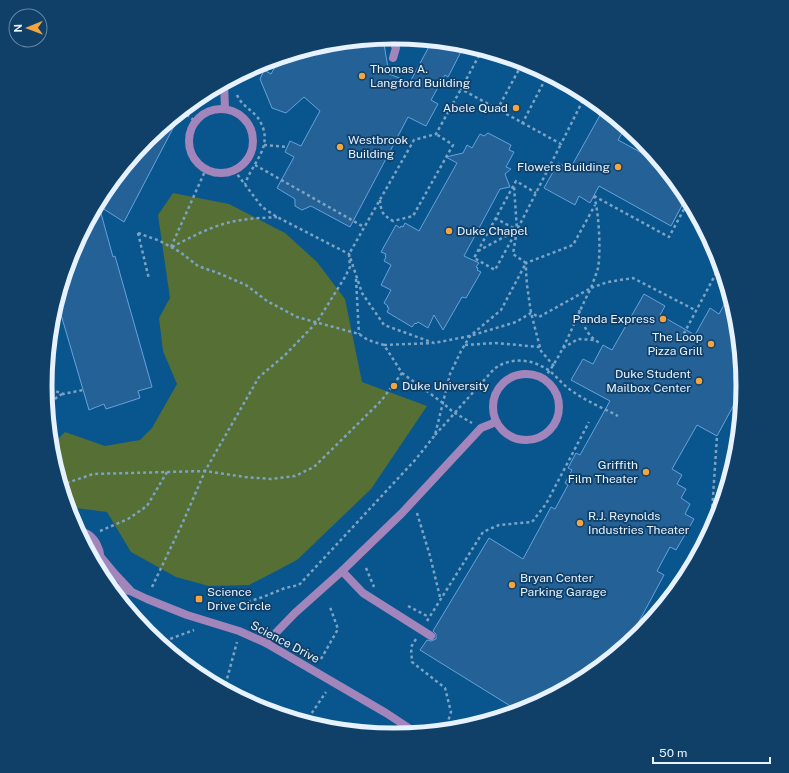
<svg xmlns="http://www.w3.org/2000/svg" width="789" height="773" viewBox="0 0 789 773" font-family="'Public Sans',sans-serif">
	<rect width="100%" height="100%" fill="#05497e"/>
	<circle fill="#09568f" cx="394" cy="387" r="348"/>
	<path fill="#556f35" d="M173,193L229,204L285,233L317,262L345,299L362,382L427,406L371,489L297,560L249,585L209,586L176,577L131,552L107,512L76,508L66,503L57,473L54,443L65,432L105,446L140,440L152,428L177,384L163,351L159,318L170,298L158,215Z"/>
	<g fill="#246197" stroke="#66a2dc">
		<path d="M383,38L389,74L410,82L432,41L465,44L448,77L445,75L431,100L438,104L426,126L408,117L350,227L311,206L302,210L295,206V199L277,188L294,157L285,152L290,141L301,146L320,111L304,97L286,113L272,108L260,79L264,70L271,74L280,58L327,44L338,43L343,45L366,43V40Z"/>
		<path d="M604,108L626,126L618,140L662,164L685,193L687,196L671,226L599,186L590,203L579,196L575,205L544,188L558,163L570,169Z"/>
		<path d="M182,111L124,222L99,206L113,257L115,256L152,387L138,391L140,398L106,409L104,404L89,410L57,301L72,253L104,192L148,139Z"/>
		<path d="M488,133L511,145L509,150L514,152L506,167L511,169L505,174L510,187L500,189L464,256L479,263L476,267L478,268L477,270L481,272L466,298L462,297L443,330L434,315L428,328L418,322L416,324L415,323L412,327L387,312L389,308L387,307L388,306L384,303L391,290L381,285L391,265L384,261L386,257L385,256L386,254L381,252L396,225L400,228L401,226L403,227L405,223L419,231L457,163L446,157L463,153L467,145L472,148L480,134L484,136Z"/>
		<path d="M644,294L665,306L660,315L695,335L710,308L719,314L730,294L737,319L744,386L717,436L697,425L672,469L682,475L677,484L686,489L681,498L690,504L685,514L694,519L676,550L670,547L657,571L664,575L635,629L639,631L634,640L588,677L528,709L520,712L420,650L427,640L431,641L436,639V634L433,631L489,538L523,559L551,507L555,509L568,485L565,483L572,470L568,468L576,453L580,455L610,401L571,380L583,359L593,364L603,345L612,350Z"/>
	</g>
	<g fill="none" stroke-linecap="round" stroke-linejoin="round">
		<g stroke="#7da3c3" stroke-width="2.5" stroke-dasharray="3 3" stroke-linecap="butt">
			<path d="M482,50L461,89L561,144L586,94"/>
			<path d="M237,95C241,105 252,110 258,118C276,145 253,161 245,184"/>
			<path d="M497,110L523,62"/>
			<path d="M182,111L195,121"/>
			<path d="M184,112L201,101L209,91"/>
			<path d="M522,124L548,74"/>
			<path d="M264,145L287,147"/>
			<path d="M255,165L364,227"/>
			<path d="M234,170L262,207L277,217L349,254L362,293L384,325L434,343L470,336L516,322L531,313L539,317L591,288C593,282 596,275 598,268C601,251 599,212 594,196"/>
			<path d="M594,196L669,237L689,200"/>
			<path d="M380,200C381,213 383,215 393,221L413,216L453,145L436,134"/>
			<path d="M495,218L517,230L495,270L474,258L516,181L536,193"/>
			<path d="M138,233L160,241L180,252L198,266L218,273L246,285L267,301L297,317L359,334L368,340L384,345L402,373L443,403L453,412L472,423"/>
			<path d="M138,233L149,279"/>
			<path d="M171,247L206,169"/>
			<path d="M172,247C193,236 217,223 242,220C253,218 265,218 277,217"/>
			<path d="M478,251L517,230L514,186"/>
			<path d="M356,279L359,334"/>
			<path d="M579,310C583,324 587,337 600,343"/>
			<path d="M681,339L721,264"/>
			<path d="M384,345L432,343"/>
			<path d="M465,345L495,343L540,347"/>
			<path d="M563,348L578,339L594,340"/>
			<path d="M554,366L541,351L531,313L527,285L526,271V263L573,245L595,205"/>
			<path d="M544,378C565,352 575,318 591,288L608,282L633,278L695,310"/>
			<path d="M45,387L63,394L83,390"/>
			<path d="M47,408L56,398L62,394"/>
			<path d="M435,435L494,369C511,356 534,359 551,372C558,378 564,386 572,391C586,401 603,408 618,416"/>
			<path d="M61,485L93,474L205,471L245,477L271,479L295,476L314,467L381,401L402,373"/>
			<path d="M727,487L728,478L732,474"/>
			<path d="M417,513L430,556L440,597"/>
			<path d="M100,531L128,519L147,506L167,472"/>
			<path d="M706,542L711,527L717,436"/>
			<path d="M366,568L374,587"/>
			<path d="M152,587L183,522L205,471L259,377L284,356L317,322L345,277L350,267L349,254L414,140L436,134L461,89"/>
			<path d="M408,606L429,617"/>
			<path d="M225,609L263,597L285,588L299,585L416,459L435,435L450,374L461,351L470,336L501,310L526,263L513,254L517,230L561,144"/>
			<path d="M137,621L142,611"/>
			<path d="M427,621L483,532L499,525L532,522L546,504L589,422"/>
			<path d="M416,639L411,647L412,662L445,688L451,712L445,731"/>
			<path d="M159,643L194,630"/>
			<path d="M321,659L338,629L330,607"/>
			<path d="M224,690L237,642"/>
			<path d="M305,723L326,692"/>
		</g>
		<g stroke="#a285bb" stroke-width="8">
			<path d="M391,37L396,48L393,58"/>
			<path d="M224,83L225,109"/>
			<circle cx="221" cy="141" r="32"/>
			<circle cx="526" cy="407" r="33"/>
			<path d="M342,571L363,593L431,636"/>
			<path d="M266,643L295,613L342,571L402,513L481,428L496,422"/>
		</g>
		<g stroke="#a285bb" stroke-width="8">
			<path d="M78,531C95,533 105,553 98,569"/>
			<path d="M100,556L115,574L130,590"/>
			<path d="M108,586L130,591L147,599L187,615L239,631L266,643L386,713L418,734"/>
		</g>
	</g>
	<g fill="#f2a541" stroke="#103f67" stroke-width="1.5">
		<circle cx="362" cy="76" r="4"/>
		<circle cx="516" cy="108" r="4"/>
		<circle cx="340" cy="147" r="4"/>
		<circle cx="618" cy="167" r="4"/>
		<circle cx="449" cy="231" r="4"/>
		<circle cx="663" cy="319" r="4"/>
		<circle cx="711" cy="344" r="4"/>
		<circle cx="699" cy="381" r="4"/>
		<circle cx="394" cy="386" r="4"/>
		<circle cx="646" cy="472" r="4"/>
		<circle cx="580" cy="523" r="4"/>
		<circle cx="512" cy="585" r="4"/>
		<rect x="195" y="595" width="8" height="8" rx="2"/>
	</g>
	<g text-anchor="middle" stroke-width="3.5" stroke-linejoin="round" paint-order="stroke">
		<g font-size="12" fill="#e6f2ff" stroke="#103f67" text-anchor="start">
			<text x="370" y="73">Thomas A.<tspan x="370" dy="14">Langford Building</tspan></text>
			<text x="508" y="112" text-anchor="end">Abele Quad</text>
			<text x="348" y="144">Westbrook<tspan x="348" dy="14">Building</tspan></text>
			<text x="610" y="171" text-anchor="end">Flowers Building</text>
			<text x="457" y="235">Duke Chapel</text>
			<text x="655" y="323" text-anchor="end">Panda Express</text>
			<text x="703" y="341" text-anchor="end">The Loop<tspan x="703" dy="14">Pizza Grill</tspan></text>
			<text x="691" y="378" text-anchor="end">Duke Student<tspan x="691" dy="14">Mailbox Center</tspan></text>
			<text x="402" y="390">Duke University</text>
			<text x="638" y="469" text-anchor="end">Griffith<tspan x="638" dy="14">Film Theater</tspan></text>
			<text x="588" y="520">R.J. Reynolds<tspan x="588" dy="14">Industries Theater</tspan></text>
			<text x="520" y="582">Bryan Center<tspan x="520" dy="14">Parking Garage</tspan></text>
			<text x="207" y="596">Science<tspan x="207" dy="14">Drive Circle</tspan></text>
		</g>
		<g font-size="12" fill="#e6f2ff" stroke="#103f67">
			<text transform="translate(285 642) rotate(28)" y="4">Science Drive</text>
		</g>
	</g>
	<path d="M0 0H789V773H0ZM52 386a342 342 0 1 1 684 0a342 342 0 1 1-684 0Z" fill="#103f67" fill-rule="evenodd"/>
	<path fill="none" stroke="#e6f2ff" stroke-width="5" d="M52 386a342 342 0 1 1 684 0a342 342 0 1 1-684 0Z"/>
	<g transform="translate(28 28) rotate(269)"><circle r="19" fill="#103f67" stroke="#6687a4"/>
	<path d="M0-3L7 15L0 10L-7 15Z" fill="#f2a541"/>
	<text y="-6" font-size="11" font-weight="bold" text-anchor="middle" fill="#e6f2ff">N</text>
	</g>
	<path d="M653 757v6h117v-6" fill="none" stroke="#e6f2ff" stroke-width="2"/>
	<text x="659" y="757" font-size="12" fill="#e6f2ff" stroke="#103f67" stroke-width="3" paint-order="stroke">50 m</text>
</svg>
